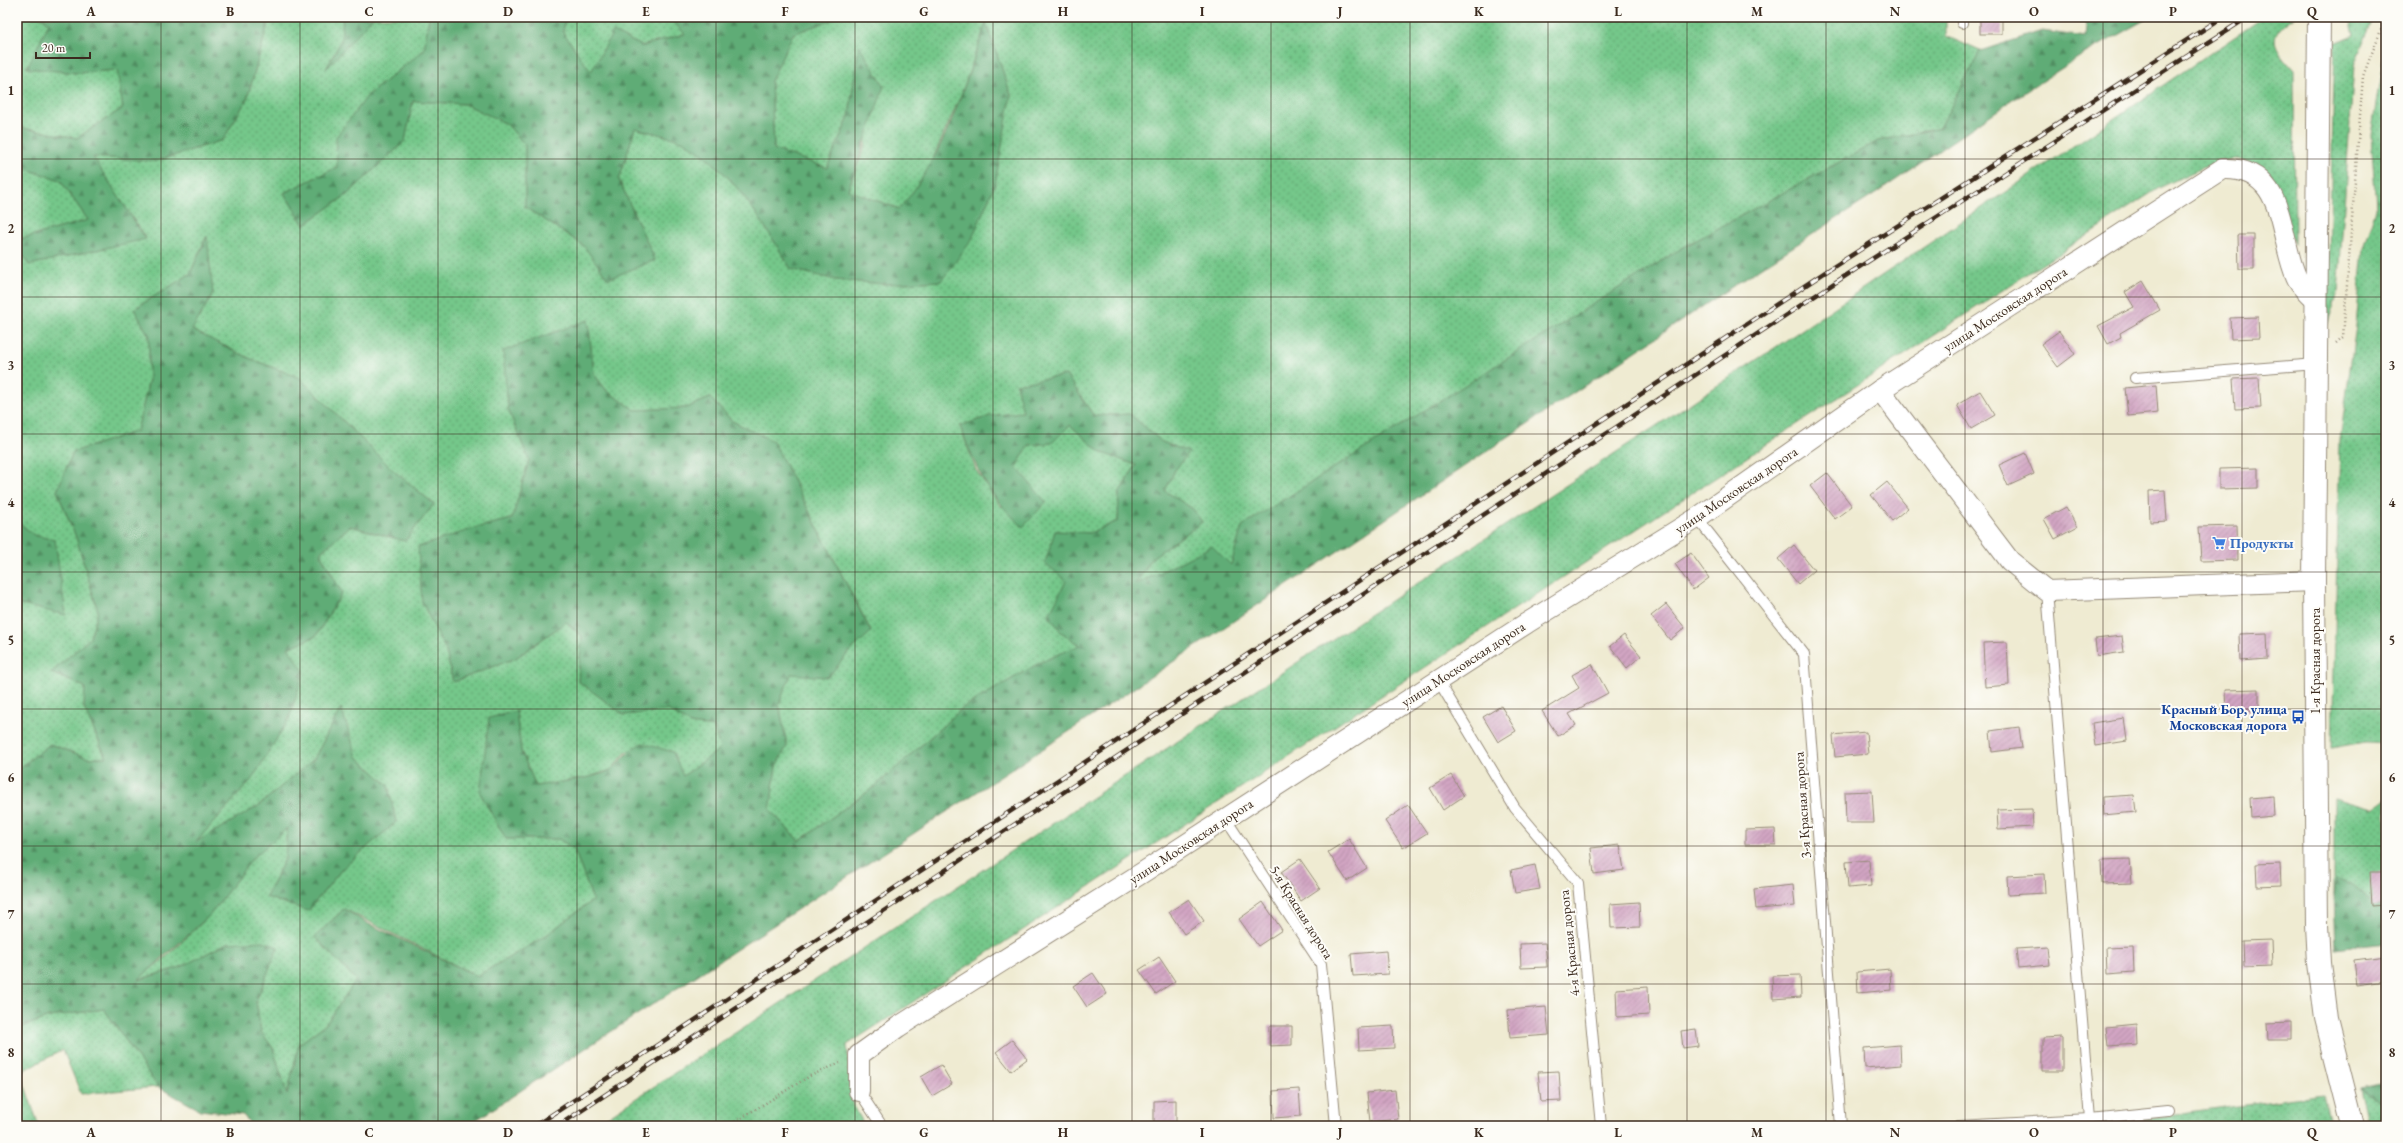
<svg xmlns="http://www.w3.org/2000/svg" width="2403" height="1143" viewBox="0 0 2403 1143" font-family="'EB Garamond',serif">
	<defs>
		<pattern id="grass-dots" width="8" height="8" patternUnits="userSpaceOnUse"><rect width="8" height="8" fill="#74c78a"/><path d="M2 2h.1M6 6h.1" fill="none" stroke="#60a270" stroke-width="1.8" stroke-linecap="round"/></pattern>
		<pattern id="forest-firs" width="22" height="20" patternUnits="userSpaceOnUse"><rect width="22" height="20" fill="#5fac76"/><path d="M5 1l3.5 6h-7zM16 11l3.5 6h-7z" fill="#508c60"/></pattern>
		<pattern id="building-hatch" width="6" height="6" patternUnits="userSpaceOnUse"><rect width="6" height="6" fill="#d2a5c3"/><path d="M-1 1l2-2M0 6l6-6M5 7l2-2" fill="none" stroke="#ac879e"/></pattern>
	</defs>
	<rect width="100%" height="100%" fill="#fdfcf7"/>
	<filter id="ink" filterUnits="userSpaceOnUse"><feTurbulence type="fractalNoise" baseFrequency=".025" numOctaves="2"/><feDisplacementMap in="SourceGraphic" scale="8" xChannelSelector="R" yChannelSelector="G"/><feConvolveMatrix kernelMatrix="1 2 1 2 8 2 1 2 1" color-interpolation-filters="sRGB"/></filter>
	<filter id="wash" filterUnits="userSpaceOnUse"><feTurbulence type="fractalNoise" baseFrequency=".012" numOctaves="4" result="noise"/><feDisplacementMap in="SourceGraphic" scale="16" xChannelSelector="R" yChannelSelector="G"/><feGaussianBlur stdDeviation="0.9" result="paint"/><feColorMatrix in="noise" values="0 0 0 0 0 0 0 0 0 0 0 0 0 0 0 0 0 1.4 0 .05"/><feComposite in="paint" operator="in"/></filter>
	<g filter="url(#wash)">
		<rect width="100%" height="100%" fill="#efebd2"/>
		<g fill="url(#grass-dots)" stroke="#587854">
			<path d="M17,17H42L49,23L27,68L78,73L117,70L123,108L77,138L17,127Z"/>
			<path d="M261,17H343L341,41L327,67L373,17H429L424,50L368,95L337,167L284,193L304,225L348,194L405,141L413,101L465,104L507,124L525,145V207L583,245L608,278L655,260L619,180L635,128C651,133 674,136 688,144C735,173 763,223 791,269L836,280L885,284L941,281L1011,95L986,24L961,95L924,179L900,209L848,190L866,143L859,46L849,117L827,168L774,149L771,81L793,33L839,17H1946V36L1980,51L1940,128L1878,141L1682,248L1243,526L1231,565L1212,547L1135,585L1153,557L1202,522L1193,509L1165,491L1175,470L1188,452L1162,442L1130,414L1094,416L1066,375L1016,385L1024,412L990,416L960,426L976,470L1001,507L1016,467L1029,445L1052,443L1070,425L1100,452L1136,465L1119,493L1118,521L1090,533L1055,531L1066,581L1061,632L1080,645L1041,662L964,707L877,785L799,841L770,810L776,766L787,746L779,704L791,673L828,677L850,651L871,631L773,441L732,421L710,398L686,408L635,410L607,391L594,374L588,320L508,409L529,460L512,519L475,528L422,602L446,651L453,682L516,658L566,622L582,636L578,681L624,715L668,710L690,724L714,727L720,749L683,776L627,751L611,770L585,778L536,786L521,751L516,711L480,793L506,839H559L574,849L593,900L541,939L477,976L344,909L315,937L356,980L326,1024L299,1044L287,1096L273,1048L261,1032L256,1001L278,947L227,943L181,967L137,980L167,956L209,916L252,859L287,827L285,859L266,897L308,911L342,869L396,822L388,785L357,757L341,708L314,759L257,807L195,843L252,779L287,648L316,636L342,593L320,553L350,526L405,541L434,504L394,471L300,378L251,359L191,330L213,294L206,237L190,274L134,309L149,336V380L137,432L73,452L57,491L76,537L98,611L90,638L51,673L85,687L84,708L106,758H88L50,744L17,770V604L66,614L34,535L17,521V246L29,265L146,238L92,157L157,161L223,140L247,99L268,24Z"/>
			<path d="M565,17H669L685,34L642,46L613,32L591,73L563,32Z"/>
			<path d="M2264,17H2294C2265,37 2273,47 2294,70L2295,244L2262,173C2255,166 2245,160 2235,159C2216,159 2177,180 2159,188L847,1045L854,1106L865,1126H594L1785,341Z"/>
			<path d="M2350,17H2374L2354,65L2338,292L2327,325L2335,43L2354,35Z"/>
			<path d="M2386,41V743L2366,742L2332,748L2340,440L2356,326L2363,248L2376,208L2371,135Z"/>
			<path d="M17,166L60,180L88,220L17,240Z"/>
			<path d="M2334,798L2372,809L2386,799V905L2377,906L2352,885L2338,880L2334,895Z"/>
			<path d="M104,1009L158,1087L81,1094L63,1050L20,1072L39,1126H17V1029L49,1017Z"/>
			<path d="M2359,1087L2386,1107V1126H2368Z"/>
			<path d="M2323,1094L2331,1126H2097Z"/>
		</g>
		<g fill="url(#forest-firs)" stroke="#4d6b4a">
			<path d="M42,17H261L268,24L247,99L223,140L157,161L93,157L146,239L29,265L17,246V240L88,220L60,180L17,166V127L77,138L123,108L117,70L78,73L27,68L49,23Z"/>
			<path d="M343,17H373L326,69L341,41Z"/>
			<path d="M429,17H565L563,32L591,72L613,32L642,46L685,34L669,17H839L793,34L771,81L774,149L827,168L849,117L859,45L884,86L848,190L899,209C944,158 964,87 986,23L1011,95L995,184L971,241L941,281L885,284L836,280L791,269C763,223 735,173 688,144C676,137 650,133 635,128L619,180L655,260L608,279L583,245L525,207V145L507,124L465,104L413,101L405,141L348,194L304,225L284,193L337,167L336,137L368,95L424,50Z"/>
			<path d="M2087,17H2150L2084,54L2014,99L1880,191L1757,270L1058,739L467,1126H252L243,1115L200,1110L158,1087L104,1009L49,1017L17,1029V770L50,744L88,758L106,757L84,708L85,687L51,673L90,638L98,611L76,537L57,491L73,452L137,431L149,380V336L134,309L190,274L207,236L213,294L192,330L251,359L300,378L394,471L434,504L405,541L350,526L320,553L342,593L316,636L288,648L304,671L289,719L252,779L196,842L257,807L314,759L341,708L357,757L388,785L396,822L342,869L308,911L266,897L285,859L287,828L252,859L209,916L138,980L181,967L227,943L263,941L278,947L256,1001L261,1032L273,1048L287,1095L299,1044L326,1024L356,980L315,937L344,909L369,924L477,976L541,939L593,900L574,849L559,839H506L480,793L489,718L516,711L521,751L536,786C552,783 600,778 612,769C625,758 625,752 642,743L673,752L683,776L720,749L714,727L690,724L668,710L624,715L578,681L582,636L566,622L516,658L453,682L446,651L422,602L418,547L475,528L512,519L529,460L508,409L503,351L588,320L594,374L607,391L635,410L686,408L710,398L732,421L773,441L871,632L850,651L828,677L791,674L779,704L787,746L776,766L770,810L799,841L877,785L964,707L1041,662L1080,645L1061,632L1049,615L1066,581L1045,563L1055,531L1090,533L1118,521L1119,493L1136,465L1100,452L1070,425L1052,443L1029,445L1016,467L1046,502L1023,527C987,494 977,471 960,426L990,416L1023,412L1016,384L1066,375L1094,416L1130,414L1162,442L1189,452L1175,470L1165,491L1193,509L1202,522L1153,557L1135,585L1212,546L1231,565L1242,526L1682,248L1878,141L1940,128L1980,51L2042,31L2085,37Z"/>
			<path d="M17,521L34,535L55,540L66,615L17,604Z"/>
			<path d="M2337,879L2352,885L2377,906L2386,905V942L2336,948L2334,895Z"/>
			<path d="M2386,1082V1107L2359,1087Z"/>
		</g>
		<g id="blocks">
			<g fill="url(#building-hatch)">
				<rect x="1980" y="17" width="22" height="17"/>
				<path d="M2238,235H2254V269H2239Z"/>
				<path d="M2143,281L2160,310L2120,333L2121,337L2108,344L2098,326L2134,307L2125,292Z"/>
				<path d="M2258,317L2259,338L2231,339L2230,318Z"/>
				<path d="M2059,331L2075,354L2058,367L2041,344Z"/>
				<path d="M2259,378L2261,408L2235,409L2233,379Z"/>
				<path d="M2156,385L2158,413L2128,416L2125,388Z"/>
				<path d="M1980,391L1995,415L1971,429L1957,405Z"/>
				<path d="M2025,453L2034,474L2008,486L1999,465Z"/>
				<path d="M2258,468V488L2219,489V469Z"/>
				<path d="M1827,473L1852,506L1835,519L1810,486Z"/>
				<path d="M1887,482L1908,508L1892,521L1871,495Z"/>
				<path d="M2165,490L2167,521L2150,522L2149,491Z"/>
				<path d="M2066,507L2077,527L2055,539L2044,519Z"/>
				<path d="M2237,526L2238,560L2201,561L2199,527Z"/>
				<path d="M1794,545L1814,570L1798,584L1778,559Z"/>
				<path d="M1691,553L1709,578L1693,590L1675,564Z"/>
				<path d="M1666,604L1685,628L1670,640L1651,616Z"/>
				<path d="M2267,633L2268,659L2240,661L2239,634Z"/>
				<path d="M1624,635L1641,656L1627,668L1610,646Z"/>
				<path d="M2122,636L2124,652L2097,656L2095,639Z"/>
				<path d="M2007,642L2009,685L1985,687L1983,643Z"/>
				<path d="M1592,664L1608,693L1569,714L1576,725L1558,736L1542,711L1579,688L1572,675Z"/>
				<path d="M2259,689V711L2226,712L2225,690Z"/>
				<path d="M1501,706L1516,731L1498,742L1483,717Z"/>
				<path d="M2124,718L2127,741L2095,746L2092,723Z"/>
				<path d="M2019,727L2022,748L1992,752L1990,731Z"/>
				<path d="M1866,732L1868,754L1835,757L1833,735Z"/>
				<path d="M1451,775L1464,796L1443,810L1430,788Z"/>
				<path d="M1872,791L1874,823H1846L1845,792Z"/>
				<path d="M2134,795L2136,812L2103,815L2102,797Z"/>
				<path d="M2273,796L2274,816L2251,818L2250,798Z"/>
				<path d="M1408,805L1427,833L1403,848L1385,821Z"/>
				<path d="M2032,809L2033,827L1998,829L1997,810Z"/>
				<path d="M1775,829L1776,845H1745V830Z"/>
				<path d="M1349,839L1367,868L1347,881L1328,852Z"/>
				<path d="M1620,845L1624,870L1594,874L1591,848Z"/>
				<path d="M1300,859L1320,888L1301,901L1281,872Z"/>
				<path d="M2130,859L2132,883L2102,884L2101,860Z"/>
				<path d="M1869,860L1871,886L1848,888L1846,862Z"/>
				<path d="M2280,863L2281,885L2257,886L2256,864Z"/>
				<path d="M1535,865L1540,889L1515,893L1511,870Z"/>
				<path d="M2370,872H2386V905L2372,906Z"/>
				<path d="M2044,874L2045,893L2008,895L2007,876Z"/>
				<path d="M1793,885L1795,906L1756,909L1754,889Z"/>
				<path d="M1189,899L1204,921L1184,934L1169,912Z"/>
				<path d="M1263,902L1282,930L1258,946L1239,919Z"/>
				<path d="M1639,902L1640,927L1611,928L1610,904Z"/>
				<path d="M2271,940L2272,966L2244,967L2243,941Z"/>
				<path d="M1545,943L1547,967L1521,968L1520,944Z"/>
				<path d="M2133,946L2134,972L2107,974L2106,947Z"/>
				<path d="M2048,947L2050,965L2018,968L2016,949Z"/>
				<path d="M1386,951L1388,974L1353,976L1351,954Z"/>
				<path d="M2386,956V981L2357,985L2354,960Z"/>
				<path d="M1159,957L1175,981L1156,994L1139,970Z"/>
				<path d="M1890,969L1891,990L1858,993L1857,972Z"/>
				<path d="M1093,973L1107,994L1087,1007L1073,986Z"/>
				<path d="M1800,975L1801,997L1773,999L1772,976Z"/>
				<path d="M1648,987L1649,1015L1617,1017L1616,989Z"/>
				<path d="M1546,1007L1549,1035L1510,1038L1508,1010Z"/>
				<path d="M2292,1022V1040H2268L2267,1023Z"/>
				<path d="M2136,1024L2137,1044L2108,1046L2106,1027Z"/>
				<path d="M1269,1026H1292V1045L1269,1046Z"/>
				<path d="M1393,1026L1394,1048L1359,1050L1358,1028Z"/>
				<path d="M1696,1029L1698,1046L1683,1048L1681,1031Z"/>
				<path d="M2062,1037V1071H2043V1038Z"/>
				<path d="M1012,1040L1027,1059L1011,1071L996,1052Z"/>
				<path d="M1900,1045L1901,1065L1865,1068L1864,1048Z"/>
				<path d="M941,1065L952,1084L932,1096L921,1077Z"/>
				<path d="M1559,1071L1561,1101L1541,1102L1538,1072Z"/>
				<path d="M1299,1089L1301,1116L1274,1118L1273,1091Z"/>
				<path d="M1395,1090L1398,1119L1370,1122L1367,1093Z"/>
				<path d="M1176,1100V1126H1154V1101Z"/>
			</g>
		</g>
	</g>
	<g filter="url(#ink)">
		<use href="#blocks" fill-opacity="0" stroke="#958a78" stroke-width="1"/>
		<g fill="none" stroke-linecap="round" stroke-linejoin="round">
			<g stroke="#958a78" stroke-width="12">
				<g id="service">
					<path d="M1962,23V17"/>
					<path d="M2135,378L2317,364"/>
					<path d="M1697,518L1804,654L1841,1126"/>
					<path d="M2047,591L2090,1119"/>
					<path d="M1438,680L1515,808L1578,883L1601,1126"/>
					<path d="M1225,818L1321,964L1336,1126"/>
					<path d="M859,1091L882,1126"/>
					<path d="M1958,1126L2090,1119L2168,1111"/>
				</g>
			</g>
			<g stroke="#958a78" stroke-width="22">
				<g id="minor">
					<path d="M1880,390L2010,561L2047,591L2314,581"/>
					<path d="M859,1091V1055L898,1027L1145,871L1527,623L1697,518L1880,390L2222,169C2287,166 2278,236 2296,276C2299,285 2311,294 2317,301"/>
				</g>
			</g>
			<g stroke="#958a78" stroke-width="24">
				<path id="secondary" d="M2319,17L2314,581L2317,925L2319,963L2326,1019L2353,1126"/>
			</g>
			<g stroke="#958a78" stroke-width="2.5" stroke-dasharray="1 3" stroke-linecap="butt">
				<path d="M2336,343L2343,337L2363,76L2386,17"/>
				<path d="M728,1126L810,1076L840,1063"/>
			</g>
			<use href="#service" stroke="#fff" stroke-width="10"/>
			<use href="#minor" stroke="#fff" stroke-width="20"/>
			<use href="#secondary" stroke="#fff" stroke-width="22"/>
			<g stroke="#3b2a1e" stroke-width="4.5">
				<g id="rail">
					<path d="M535,1126L1827,271L2223,17"/>
					<path d="M558,1126L1836,282L2248,17"/>
				</g>
			</g>
			<use href="#rail" stroke="#fdfcf7" stroke-width="3" stroke-dasharray="9" stroke-linecap="butt"/>
		</g>
	</g>
	<path fill="none" stroke="#3b2a1e" stroke-width="1" stroke-opacity="0.55" d="M161,17V1126M300,17V1126M438,17V1126M577,17V1126M716,17V1126M855,17V1126M993,17V1126M1132,17V1126M1271,17V1126M1410,17V1126M1548,17V1126M1687,17V1126M1826,17V1126M1965,17V1126M2103,17V1126M2242,17V1126M17,159H2386M17,297H2386M17,434H2386M17,572H2386M17,709H2386M17,846H2386M17,984H2386"/>
	<defs>
		<g id="supermarket-bare" transform="scale(1.08)"><path d="M-6-5.5h2.5l.6 2H6L4.5 2H-2.5L-4.4-4H-6ZM-1.5 3.2a1.3 1.3 0 1 0 .1 0ZM3 3.2a1.3 1.3 0 1 0 .1 0Z" fill="#3f7fe0" stroke="#fdfcf7" stroke-width="2.5" paint-order="stroke"/></g>
		<g id="bus-bare" transform="scale(1.08)"><path d="M-5-6H5V4H4V6H2V4H-2V6H-4V4H-5ZM-3.5-4V0h7V-4ZM-3.5 1.2v1.5H-2V1.2ZM2 1.2v1.5H3.5V1.2Z" fill="#1a4fb4" stroke="#fdfcf7" stroke-width="2.5" paint-order="stroke"/></g>
	</defs>
	<g fill-rule="evenodd">
		<use href="#supermarket-bare" x="2219" y="543"/>
		<use href="#bus-bare" x="2298" y="717"/>
	</g>
	<g text-anchor="middle" stroke-width="4" stroke-linejoin="round" paint-order="stroke">
		<g font-size="14" fill="#3b2a1e" stroke="#fdfcf7">
			<text transform="translate(2005 309) rotate(-33)" y="5">улица Московская дорога</text>
			<text transform="translate(1736 490) rotate(-34)" y="5">улица Московская дорога</text>
			<text transform="translate(2315 661) rotate(-90)" y="5">1-я Красная дорога</text>
			<text transform="translate(1463 664) rotate(-33)" y="5">улица Московская дорога</text>
			<text transform="translate(1802 805) rotate(-94)" y="5">3-я Красная дорога</text>
			<text transform="translate(1191 841) rotate(-33)" y="5">улица Московская дорога</text>
			<text transform="translate(1302 912) rotate(58)" y="5">5-я Красная дорога</text>
			<text transform="translate(1569 943) rotate(-96)" y="5">4-я Красная дорога</text>
		</g>
		<g font-size="14" font-weight="bold" fill="#366cbe" stroke="#fdfcf7" text-anchor="start">
			<text x="2230" y="548">Продукты</text>
		</g>
		<g font-size="14" font-weight="bold" fill="#164399" stroke="#fdfcf7" text-anchor="end">
			<text x="2287" y="714">Красный Бор, улица<tspan x="2287" dy="16">Московская дорога</tspan></text>
		</g>
	</g>
	<rect width="2403" height="1143" fill="none" stroke="#fdfcf7" stroke-width="44"/>
	<path d="M36 52v6h54v-6" fill="none" stroke="#3b2a1e" stroke-width="2"/>
	<text x="42" y="52" font-size="12" fill="#3b2a1e" stroke="#fdfcf7" stroke-width="3" paint-order="stroke">20 m</text>
	<rect x="22" y="22" width="2359" height="1099" fill="none" stroke="#3b2a1e" stroke-width="1.5"/>
	<g font-size="13" text-anchor="middle" font-weight="bold" fill="#3b2a1e">
		<text x="91" y="16">A</text>
		<text x="230" y="16">B</text>
		<text x="369" y="16">C</text>
		<text x="508" y="16">D</text>
		<text x="646" y="16">E</text>
		<text x="785" y="16">F</text>
		<text x="924" y="16">G</text>
		<text x="1063" y="16">H</text>
		<text x="1202" y="16">I</text>
		<text x="1340" y="16">J</text>
		<text x="1479" y="16">K</text>
		<text x="1618" y="16">L</text>
		<text x="1757" y="16">M</text>
		<text x="1895" y="16">N</text>
		<text x="2034" y="16">O</text>
		<text x="2173" y="16">P</text>
		<text x="2312" y="16">Q</text>
		<text x="11" y="95">1</text>
		<text x="2392" y="95">1</text>
		<text x="11" y="233">2</text>
		<text x="2392" y="233">2</text>
		<text x="11" y="370">3</text>
		<text x="2392" y="370">3</text>
		<text x="11" y="507">4</text>
		<text x="2392" y="507">4</text>
		<text x="11" y="645">5</text>
		<text x="2392" y="645">5</text>
		<text x="11" y="782">6</text>
		<text x="2392" y="782">6</text>
		<text x="11" y="919">7</text>
		<text x="2392" y="919">7</text>
		<text x="11" y="1057">8</text>
		<text x="2392" y="1057">8</text>
		<text x="91" y="1137">A</text>
		<text x="230" y="1137">B</text>
		<text x="369" y="1137">C</text>
		<text x="508" y="1137">D</text>
		<text x="646" y="1137">E</text>
		<text x="785" y="1137">F</text>
		<text x="924" y="1137">G</text>
		<text x="1063" y="1137">H</text>
		<text x="1202" y="1137">I</text>
		<text x="1340" y="1137">J</text>
		<text x="1479" y="1137">K</text>
		<text x="1618" y="1137">L</text>
		<text x="1757" y="1137">M</text>
		<text x="1895" y="1137">N</text>
		<text x="2034" y="1137">O</text>
		<text x="2173" y="1137">P</text>
		<text x="2312" y="1137">Q</text>
	</g>
</svg>
